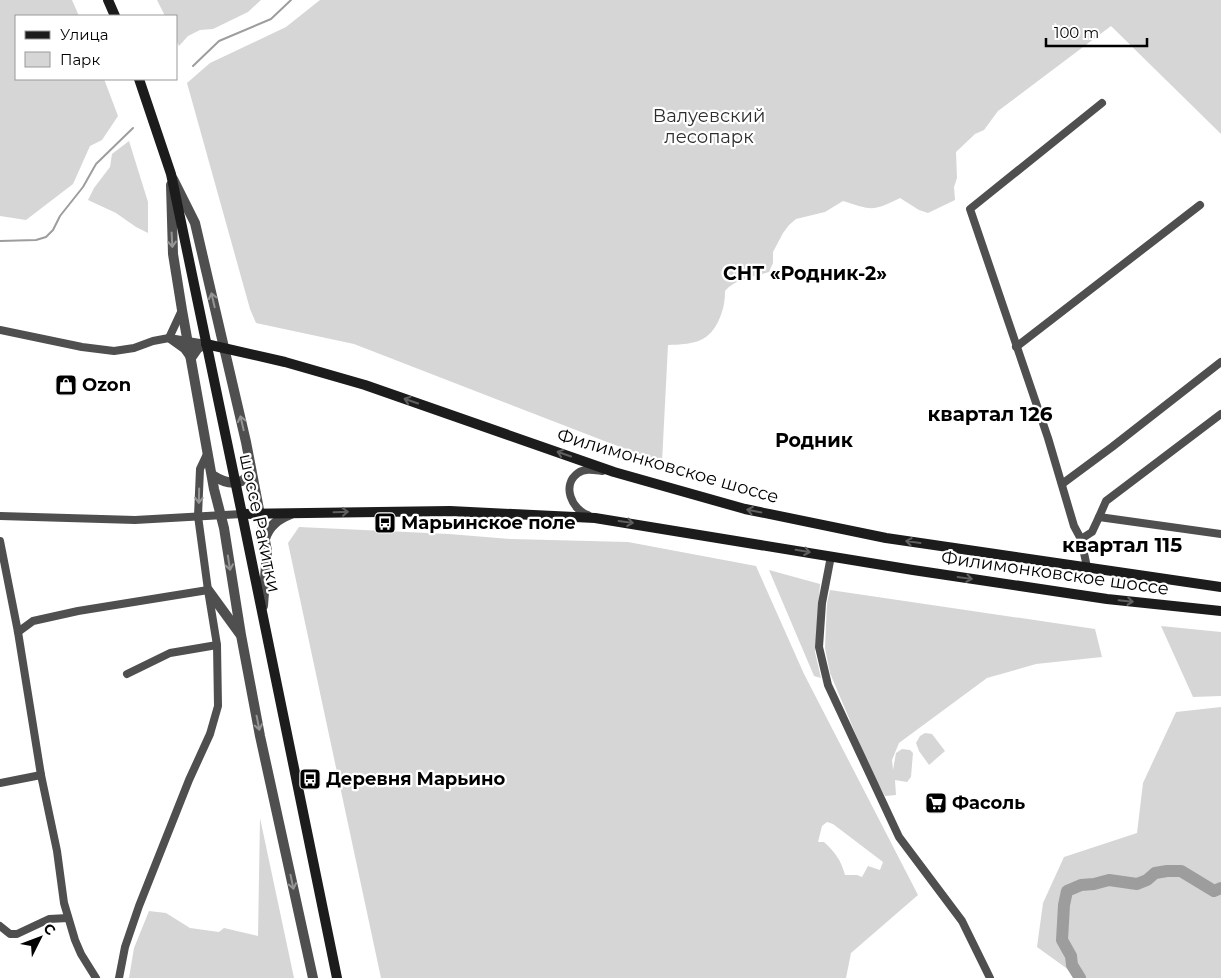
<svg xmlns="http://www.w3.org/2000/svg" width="1221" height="978" viewBox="0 0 1221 978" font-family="Montserrat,sans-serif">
	<rect width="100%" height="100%" fill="#fff"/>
	<g fill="#d6d6d6" fill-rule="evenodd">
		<path d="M0,0H72L79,16H16V79H104L118,116L102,140L90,146L73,184L26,220L0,216Z"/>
		<path d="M157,0H261L248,12L213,29L200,30L188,36L179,46L176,40V16H165Z"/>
		<path d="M320,0H1221V134L1111,26L998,111L984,130L975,134L956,152L957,178L954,187L955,200L928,213L919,210L900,198C872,212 872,210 843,201L825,212L796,219L789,225L783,233L773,252V263L769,272C753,277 736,278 725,291C725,303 723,311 718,322C707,344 690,344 668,345L662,462L607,442L354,344L256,323L250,309L187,83L210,63L286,27Z"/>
		<path d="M129,141L148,202V233L136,227L116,213L88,200L94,188L110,167L112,154Z"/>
		<path d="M299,527L449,534L511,539L628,542L756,566L804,674L918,895L851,953L846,978H381L288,543ZM827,822L833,824L883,862L880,870L868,866L862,877L857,875H845C841,860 835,852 824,842H818L822,826Z"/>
		<path d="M769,570L820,584L815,652L821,678L814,676Z"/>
		<path d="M830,590L1095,629L1102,657L1036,664L987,678L899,743L892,760L893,770L896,753L902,749L910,750L913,753L911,777L907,782L895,780L896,795L885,796L872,773L830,673L825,648L827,603Z"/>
		<path d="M1161,626L1221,632V696L1193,697Z"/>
		<path d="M1221,707V978H1080L1037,947L1043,903L1064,857L1137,833L1143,783L1176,712Z"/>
		<path d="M925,733L932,734L945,751L929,765L919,751L916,743L920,736Z"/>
		<path d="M260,818L294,978H129L134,948L149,911L166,913L190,928L219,932L224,928L258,936Z"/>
	</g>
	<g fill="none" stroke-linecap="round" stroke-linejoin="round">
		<g stroke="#9d9d9d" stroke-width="2">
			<path d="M193,66L219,41L271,19L291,0"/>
			<path d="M0,241L36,240L46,237L53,230L60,216L83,187L96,164L133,128"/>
		</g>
		<path stroke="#9d9d9d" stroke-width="12" d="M1080,978L1072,965L1071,956L1062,940L1064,905L1067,891L1081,885L1094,884L1109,880L1137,884L1147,880L1155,873L1167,871H1181L1214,891L1221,888"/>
		<g stroke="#4f4f4f" stroke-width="8">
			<path d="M0,330L82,347L114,351L134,348L153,341L169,338L206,344"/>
			<path d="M169,338L182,310"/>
			<path d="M170,339L184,349L189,356"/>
			<path d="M1016,347L1200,205"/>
			<path d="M1062,484L1112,447L1221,362"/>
			<path d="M588,515C572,510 561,485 578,473C585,468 594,470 602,471"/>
			<path d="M0,516L135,520L242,514"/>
			<path d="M1099,517L1106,501L1221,414"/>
			<path d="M1081,539L1092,532L1099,517L1221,534"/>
			<path d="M0,541L18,632L41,775L57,851L64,903L75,940L81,954L96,978"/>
			<path d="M831,556L822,603L819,647L828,685L899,837L962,921L990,978"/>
			<path d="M1087,567L1081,539L1074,526L1048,438L970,209L1102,103"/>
			<path d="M18,632L33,621L78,611L208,590"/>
			<path d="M127,674L170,653L217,645"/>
			<path d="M0,783L41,775"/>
			<path d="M0,926L10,934H17L49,919L68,918"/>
			<path d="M119,978L125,947L139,906L189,780L210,734L218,706L217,645L208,590L198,516L200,469L208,452"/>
		</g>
		<g stroke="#4f4f4f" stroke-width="10">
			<path d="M173,179L195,223L246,442L267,551L263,606"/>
			<path d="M171,185L173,254L182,310L214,489L224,528L241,635L260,736L313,978"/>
			<path d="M191,358L198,348L206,344"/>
			<path d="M212,475C226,484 242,488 251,471"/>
			<path d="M265,539C269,525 279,519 291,514"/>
			<path d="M208,590L240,634"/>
		</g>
		<g stroke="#1c1c1c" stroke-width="10">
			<path d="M108,0L115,16"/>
			<path d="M139,79L171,174L242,514L337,978"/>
			<path d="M206,344L285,362L365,385L614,472L745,509L886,538L1221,587"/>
			<path d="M242,514L450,511L595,518L913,570L1107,599L1221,611"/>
		</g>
	</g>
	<defs><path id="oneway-shaft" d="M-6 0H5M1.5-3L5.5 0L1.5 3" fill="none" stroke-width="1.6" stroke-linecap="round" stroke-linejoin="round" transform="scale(1.25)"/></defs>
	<g stroke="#959595">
		<use href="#oneway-shaft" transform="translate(172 240) rotate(87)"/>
		<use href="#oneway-shaft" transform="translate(213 300) rotate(-103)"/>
		<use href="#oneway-shaft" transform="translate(242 423) rotate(-103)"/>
		<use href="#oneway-shaft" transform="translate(199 496) rotate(91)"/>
		<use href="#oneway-shaft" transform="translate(229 563) rotate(81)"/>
		<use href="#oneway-shaft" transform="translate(258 723) rotate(79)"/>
		<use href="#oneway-shaft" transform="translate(292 882) rotate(78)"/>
	</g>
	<g stroke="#606060">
		<use href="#oneway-shaft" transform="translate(411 401) rotate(-161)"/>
		<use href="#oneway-shaft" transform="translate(564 454) rotate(-161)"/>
		<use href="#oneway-shaft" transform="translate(754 511) rotate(-169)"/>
		<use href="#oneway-shaft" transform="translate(341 512) rotate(-2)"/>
		<use href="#oneway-shaft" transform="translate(626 522) rotate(8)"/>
		<use href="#oneway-shaft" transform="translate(913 542) rotate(-172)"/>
		<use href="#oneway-shaft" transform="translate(803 551) rotate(9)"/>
		<use href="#oneway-shaft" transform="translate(965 578) rotate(8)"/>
		<use href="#oneway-shaft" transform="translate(1126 601) rotate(6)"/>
	</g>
	<defs>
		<g id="shop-square" transform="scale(1.125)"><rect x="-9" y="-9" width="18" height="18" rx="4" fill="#000" stroke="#fff"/><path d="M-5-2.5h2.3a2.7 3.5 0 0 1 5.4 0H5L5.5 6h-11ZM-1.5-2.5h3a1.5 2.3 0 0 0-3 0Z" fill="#fff"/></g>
		<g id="bus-square" transform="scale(1.125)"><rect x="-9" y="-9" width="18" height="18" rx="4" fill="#000" stroke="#fff"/><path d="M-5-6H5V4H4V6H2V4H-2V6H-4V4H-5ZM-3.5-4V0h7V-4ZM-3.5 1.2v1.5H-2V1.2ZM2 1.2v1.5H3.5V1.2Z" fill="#fff"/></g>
		<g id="supermarket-square" transform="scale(1.125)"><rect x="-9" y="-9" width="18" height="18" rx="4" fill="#000" stroke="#fff"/><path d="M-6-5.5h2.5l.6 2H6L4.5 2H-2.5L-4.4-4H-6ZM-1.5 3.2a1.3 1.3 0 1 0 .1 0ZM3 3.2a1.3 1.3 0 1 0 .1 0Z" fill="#fff"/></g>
	</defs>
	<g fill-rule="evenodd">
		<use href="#shop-square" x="66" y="385"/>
		<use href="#bus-square" x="385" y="523"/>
		<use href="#bus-square" x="310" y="779"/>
		<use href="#supermarket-square" x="936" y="803"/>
	</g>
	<g text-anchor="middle" stroke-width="4.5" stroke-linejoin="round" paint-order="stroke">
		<g font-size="18" fill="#2d2d2d" stroke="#fff">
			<text x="709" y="122">Валуевский<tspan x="709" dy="21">лесопарк</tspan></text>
		</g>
		<g font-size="18" font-weight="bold" fill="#000" stroke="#fff" text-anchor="start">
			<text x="82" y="391">Ozon</text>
			<text x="401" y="529">Марьинское поле</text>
			<text x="326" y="785">Деревня Марьино</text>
			<text x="952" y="809">Фасоль</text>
		</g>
		<g font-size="18" fill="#000" stroke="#fff">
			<text transform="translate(668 466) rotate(16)" y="6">Филимонковское шоссе</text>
			<text transform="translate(260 523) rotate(78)" y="6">шоссе Ракитки</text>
			<text transform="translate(1055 573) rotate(8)" y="6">Филимонковское шоссе</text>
		</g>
		<g font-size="19" font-weight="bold" fill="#000" stroke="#fff">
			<text x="805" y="280">СНТ «Родник-2»</text>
			<text x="814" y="447">Родник</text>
		</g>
		<g font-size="20" font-weight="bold" fill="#000" stroke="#fff">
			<text x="990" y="421">квартал 126</text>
			<text x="1122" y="552">квартал 115</text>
		</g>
	</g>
	<rect x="15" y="15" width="162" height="65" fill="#ffffff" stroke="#999999"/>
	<rect x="25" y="31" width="25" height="8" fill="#1c1c1c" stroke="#999999"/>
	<text x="60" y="40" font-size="15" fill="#000000">Улица</text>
	<rect x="25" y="52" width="25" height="15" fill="#d6d6d6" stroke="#999999"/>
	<text x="60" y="65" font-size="15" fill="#000000">Парк</text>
	<g transform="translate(40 938) rotate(48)" stroke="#ffffff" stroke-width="4" paint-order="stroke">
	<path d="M0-4L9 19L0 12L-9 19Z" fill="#000000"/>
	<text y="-8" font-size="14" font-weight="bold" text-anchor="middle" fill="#000000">С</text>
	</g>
	<path d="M1046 38v8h101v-8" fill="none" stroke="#000000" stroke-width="2.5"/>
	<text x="1054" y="38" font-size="15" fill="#000000" stroke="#ffffff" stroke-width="4" paint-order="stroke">100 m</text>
</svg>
